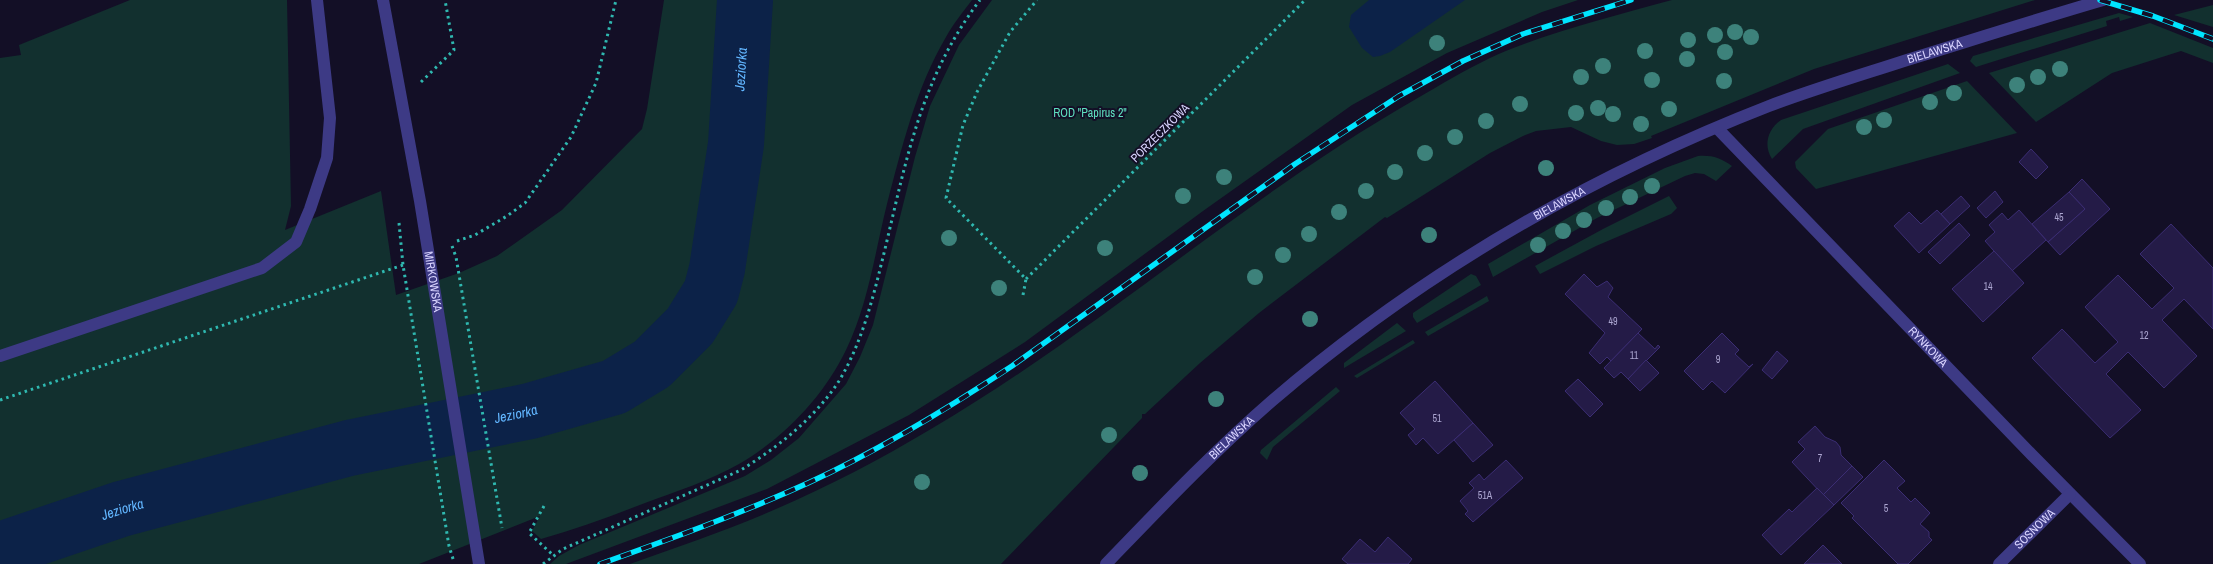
<svg xmlns="http://www.w3.org/2000/svg" width="2213" height="564" viewBox="0 0 2213 564" font-family="'Archivo Narrow',sans-serif">
	<rect width="100%" height="100%" fill="#130f26"/>
	<g fill="#12302f">
		<path d="M130,0H287L291,206L285,230L381,191L396,295L459,273L497,256L562,210L642,129L647,109L664,0H972C963,12 953,24 946,37C916,88 902,147 887,204C875,252 868,305 846,350C824,396 784,438 739,464C711,480 675,492 645,503C611,516 577,529 541,539L532,531L540,516L419,564H0V58L21,55L19,45Z"/>
		<path d="M992,0H1578L1542,12L1447,53L1352,105L1203,211L1025,342L909,415L767,489L566,564H550L559,556L579,545L745,476L771,460L799,438L846,384L860,357L873,325L915,157L930,106L959,45Z"/>
		<path d="M1672,0H2035L1814,69L1651,136L1652,138L1634,144L1617,145L1601,141L1571,127L1536,131L1523,136L1490,153L1387,218L1385,217L1259,313L1200,363L1145,414H1142V418L1001,564H630C679,546 729,530 776,509C829,486 881,459 931,429C1100,330 1246,196 1416,99C1440,85 1465,70 1490,58C1545,33 1614,16 1672,0Z"/>
		<path d="M2213,5V27L2174,15Z"/>
		<path d="M2119,13L2133,17L2120,21L2119,17L2106,21L2107,26L1976,67L1970,61L1973,56Z"/>
		<path d="M2150,23L2213,48V63L2181,51L2112,73L2036,122L1989,73Z"/>
		<path d="M1948,64L1960,73L1803,129L1772,159C1763,145 1768,129 1781,120Z"/>
		<path d="M1967,81L2017,133L1816,189L1796,168L1795,162L1828,129Z"/>
		<path d="M1698,156C1712,155 1721,158 1732,166L1716,181L1704,174L1695,173L1685,176L1597,218L1493,277L1488,264L1590,205L1665,168Z"/>
		<path d="M1669,196L1677,208L1671,214L1596,246L1540,274L1535,266L1603,229Z"/>
		<path d="M1471,274L1476,276L1481,285L1417,323L1413,317V313Z"/>
		<path d="M1487,296L1489,301L1428,336L1425,332Z"/>
		<path d="M1397,323L1406,331L1344,368V363Z"/>
		<path d="M1413,340L1415,343L1357,378L1354,376Z"/>
		<path d="M1336,387L1340,391L1273,447L1267,460L1260,453L1261,450Z"/>
	</g>
	<path fill="#0c2248" d="M1369,0H1465L1390,52L1380,56L1373,57L1362,48L1349,27L1351,15Z"/>
	<g fill="none" stroke-linecap="round" stroke-linejoin="round">
		<path stroke="#0c2248" stroke-width="56" id="s1" d="M0,550L121,509L349,448L530,411L614,387L652,364L690,326L711,292L717,269L736,144L745,0"/>
	</g>
	<g fill="#241b47" stroke="#3b2d73">
		<path d="M2031,149L2048,167L2036,179L2019,162Z"/>
		<path d="M2082,179L2110,209L2060,255L2048,242L2085,209L2069,192Z"/>
		<path d="M1995,191L2003,202L1986,218L1977,208Z"/>
		<path d="M2069,192L2085,209L2048,242L2032,224Z"/>
		<path d="M1961,196L1970,206L1950,224L1941,214Z"/>
		<path d="M1937,210L1950,224L1919,253L1894,226L1909,212L1921,224Z"/>
		<path d="M2019,210L2046,240L2012,271L1985,241L1995,232L1989,225L2002,213L2008,220Z"/>
		<path d="M1959,223L1970,235L1940,264L1928,252Z"/>
		<path d="M2171,224L2213,268V329L2184,299L2162,320L2197,356L2164,388L2128,352L2106,374L2141,410L2110,438L2032,358L2062,329L2095,363L2118,342L2085,307L2118,275L2152,309L2174,288L2140,254Z"/>
		<path d="M1994,251L2024,283L1983,322L1952,289Z"/>
		<path d="M1584,274L1597,287L1607,281L1613,288L1608,297L1642,329L1611,361L1607,357L1600,364L1589,353L1605,333L1565,294Z"/>
		<path d="M1642,329L1638,333L1655,349L1658,345L1660,347L1628,379L1621,372L1614,378L1604,368Z"/>
		<path d="M1722,333L1739,350L1735,354L1749,367L1753,364L1725,393L1712,381L1703,390L1684,371Z"/>
		<path d="M1777,351L1788,361L1772,379L1762,370Z"/>
		<path d="M1646,360L1659,373L1640,391L1628,379Z"/>
		<path d="M1578,379L1603,404L1590,417L1565,391Z"/>
		<path d="M1435,381L1473,423L1438,454L1423,438L1416,445L1408,435L1415,429L1400,413Z"/>
		<path d="M1473,423L1493,445L1473,462L1454,440Z"/>
		<path d="M1815,426L1825,437L1836,442L1840,447L1841,455L1852,466L1823,495L1792,462L1805,449L1798,442Z"/>
		<path d="M1506,460L1523,478L1473,522L1465,514L1468,511L1460,501L1474,488L1469,483L1479,474L1484,480Z"/>
		<path d="M1884,460L1905,481L1897,488L1911,502L1915,498L1930,513L1920,524L1929,532V537L1932,540L1908,564H1898L1852,518L1854,516L1841,503Z"/>
		<path d="M1852,466L1863,477L1834,505L1823,495Z"/>
		<path d="M1817,488L1834,505L1781,555L1762,535L1789,509L1792,512Z"/>
		<path d="M1388,537L1412,559L1408,564H1348L1342,559L1360,539L1375,552Z"/>
		<path d="M1823,545L1842,564H1804Z"/>
	</g>
	<g fill="none" stroke-linecap="round" stroke-linejoin="round">
		<g stroke="#2fb8b0" stroke-width="3" stroke-dasharray="2.5 4" stroke-linecap="butt">
			<path d="M421,82L454,50L445,0"/>
			<path d="M399,223L403,265L449,546L454,562"/>
			<path d="M457,241L475,235L507,216L525,203L571,137L596,83L616,0"/>
			<path d="M452,246L456,257L502,528"/>
			<path d="M1026,279L1305,0"/>
			<path d="M1023,295L1026,279L946,198L963,125L977,92L1010,32L1037,0"/>
			<path d="M0,400L403,265"/>
			<path d="M544,506L529,533L554,556"/>
			<path d="M543,564L563,549L741,470C778,447 815,418 839,381C863,341 874,294 885,249C907,157 921,78 980,0"/>
		</g>
		<g stroke="#3d3a85" stroke-width="12">
			<path id="s2" d="M383,0L420,201L479,564"/>
			<path id="s3" d="M1717,128L2032,455L2140,564"/>
			<path d="M0,356L262,268L296,242L310,209L327,158L330,118L317,0"/>
			<path id="s4" d="M1106,564C1160,508 1214,451 1273,400C1420,274 1589,176 1769,106C1814,89 1861,75 1907,60C1972,40 2038,19 2103,0"/>
			<path id="s5" d="M1999,564L2070,494"/>
		</g>
		<g stroke="#00e5ff" stroke-width="5.5">
			<g id="rail">
				<path d="M2100,0L2153,16L2213,39"/>
				<path d="M600,564C670,539 740,514 808,483C880,450 947,409 1012,366L1295,164L1399,96L1463,61L1523,34L1631,0"/>
			</g>
		</g>
		<use href="#rail" stroke="#130f26" stroke-width="4" stroke-dasharray="11" stroke-linecap="butt"/>
	</g>
	<g fill="#3d827b">
		<circle cx="1735" cy="32" r="8"/>
		<circle cx="1715" cy="35" r="8"/>
		<circle cx="1751" cy="37" r="8"/>
		<circle cx="1688" cy="40" r="8"/>
		<circle cx="1437" cy="43" r="8"/>
		<circle cx="1645" cy="51" r="8"/>
		<circle cx="1725" cy="52" r="8"/>
		<circle cx="1687" cy="59" r="8"/>
		<circle cx="1603" cy="66" r="8"/>
		<circle cx="2060" cy="69" r="8"/>
		<circle cx="1581" cy="77" r="8"/>
		<circle cx="2038" cy="77" r="8"/>
		<circle cx="1652" cy="80" r="8"/>
		<circle cx="1724" cy="81" r="8"/>
		<circle cx="2017" cy="85" r="8"/>
		<circle cx="1954" cy="93" r="8"/>
		<circle cx="1930" cy="102" r="8"/>
		<circle cx="1520" cy="104" r="8"/>
		<circle cx="1598" cy="108" r="8"/>
		<circle cx="1669" cy="109" r="8"/>
		<circle cx="1576" cy="113" r="8"/>
		<circle cx="1613" cy="114" r="8"/>
		<circle cx="1884" cy="120" r="8"/>
		<circle cx="1486" cy="121" r="8"/>
		<circle cx="1641" cy="124" r="8"/>
		<circle cx="1864" cy="127" r="8"/>
		<circle cx="1455" cy="137" r="8"/>
		<circle cx="1425" cy="153" r="8"/>
		<circle cx="1546" cy="168" r="8"/>
		<circle cx="1395" cy="172" r="8"/>
		<circle cx="1224" cy="177" r="8"/>
		<circle cx="1652" cy="186" r="8"/>
		<circle cx="1366" cy="191" r="8"/>
		<circle cx="1183" cy="196" r="8"/>
		<circle cx="1630" cy="197" r="8"/>
		<circle cx="1606" cy="208" r="8"/>
		<circle cx="1339" cy="212" r="8"/>
		<circle cx="1584" cy="220" r="8"/>
		<circle cx="1563" cy="231" r="8"/>
		<circle cx="1309" cy="234" r="8"/>
		<circle cx="1429" cy="235" r="8"/>
		<circle cx="949" cy="238" r="8"/>
		<circle cx="1538" cy="245" r="8"/>
		<circle cx="1105" cy="248" r="8"/>
		<circle cx="1283" cy="255" r="8"/>
		<circle cx="1255" cy="277" r="8"/>
		<circle cx="999" cy="288" r="8"/>
		<circle cx="1310" cy="319" r="8"/>
		<circle cx="1216" cy="399" r="8"/>
		<circle cx="1109" cy="435" r="8"/>
		<circle cx="1140" cy="473" r="8"/>
		<circle cx="922" cy="482" r="8"/>
	</g>
	<g text-anchor="middle" stroke-width="4" stroke-linejoin="round" paint-order="stroke">
		<g font-size="10" fill="#aca6d1">
			<text x="2059" y="221">45</text>
			<text x="1988" y="290">14</text>
			<text x="1613" y="325">49</text>
			<text x="2144" y="339">12</text>
			<text x="1634" y="359">11</text>
			<text x="1718" y="363">9</text>
			<text x="1437" y="422">51</text>
			<text x="1820" y="462">7</text>
			<text x="1485" y="499">51A</text>
			<text x="1886" y="512">5</text>
		</g>
		<g font-size="12" fill="#d9d4ff" stroke="#130f26">
			<text dy="4" stroke="none"><textPath href="#s4" startOffset="988">BIELAWSKA</textPath></text>
			<text transform="translate(1160 133) rotate(-45)" y="4">PORZECZKOWA</text>
			<text dy="4" stroke="none"><textPath href="#s4" startOffset="582">BIELAWSKA</textPath></text>
			<text dy="4" stroke="none"><textPath href="#s2" startOffset="286">MIRKOWSKA</textPath></text>
			<text dy="4" stroke="none"><textPath href="#s3" startOffset="304">RYNKOWA</textPath></text>
			<text dy="4" stroke="none"><textPath href="#s4" startOffset="178">BIELAWSKA</textPath></text>
			<text dy="4" stroke="none"><textPath href="#s5" startOffset="50">SOSNOWA</textPath></text>
		</g>
		<g font-size="12" fill="#5fe0c0" stroke="#130f26">
			<text x="1090" y="117">ROD "Papirus 2"</text>
		</g>
		<g font-size="14" font-style="italic" fill="#62b6ff" stroke="#130f26">
			<text dy="5" stroke="none"><textPath href="#s1" startOffset="999">Jeziorka</textPath></text>
			<text dy="5" stroke="none"><textPath href="#s1" startOffset="534">Jeziorka</textPath></text>
			<text dy="5" stroke="none"><textPath href="#s1" startOffset="129">Jeziorka</textPath></text>
		</g>
	</g>
</svg>
